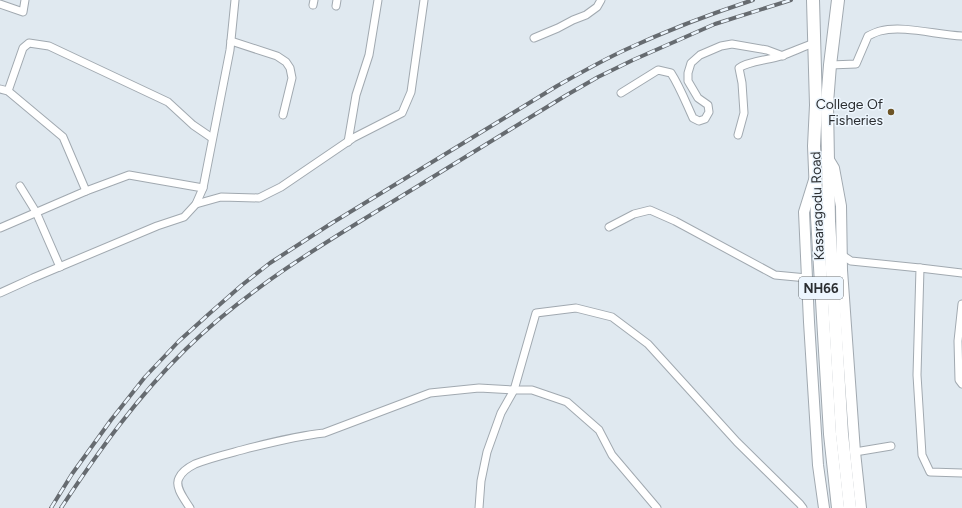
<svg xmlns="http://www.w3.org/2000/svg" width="962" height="508" viewBox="0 0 962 508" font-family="Figtree,sans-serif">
	<rect width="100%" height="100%" fill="#e0e9f0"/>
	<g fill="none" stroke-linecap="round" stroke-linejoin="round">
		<g stroke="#a1a9b0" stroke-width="9">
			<g id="street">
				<path d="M0,4L23,12L25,0"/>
				<path d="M313,5L314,0"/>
				<path d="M336,6L337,0"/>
				<path d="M534,38L558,28L573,20L586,15L597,7L601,0"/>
				<path d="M231,41L277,56L286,62L290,68L292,78L283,115"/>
				<path d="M830,65L856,64L868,36C872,34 876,32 880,31C903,25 937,35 962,36"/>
				<path d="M0,89L8,91L63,137L86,191L129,175L203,188"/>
				<path d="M8,91L23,48L29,43L49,46L168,102L193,125L212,138"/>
				<path d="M621,93L658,70L671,73C680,87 686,103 693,118L699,121L705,119L709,112L708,105L698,98L688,81V73L691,63L700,55L721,46L732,44L767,50L783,56"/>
				<path d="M738,135L744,113L742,83L739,68C748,61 769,60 781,56C792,52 803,47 814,43"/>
				<path d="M348,142L356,95L369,55L378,0"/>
				<path d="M20,186L36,212L60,267"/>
				<path d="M196,204L221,197L259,198L281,187L353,138L402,113L411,92L424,0"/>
				<path d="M609,227L634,214L650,210L675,221L775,275L807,278"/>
				<path d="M0,228L86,191"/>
				<path d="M842,255L851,261L920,268L917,375L922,455L930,472L962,473"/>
				<path d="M920,268L962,273"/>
				<path d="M0,293L33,278L157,226L184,217L196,204L203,188L230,50L235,0"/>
				<path d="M962,304L958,341L959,380L962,384"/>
				<path d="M855,452L891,446"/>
				<path d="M190,508C185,500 174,487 179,478C182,471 189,467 195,464C210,458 227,454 242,450C269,443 296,436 324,433L430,393L479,388L514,390L536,313L576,308L612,317L648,344L737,442L800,504L803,508"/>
				<path d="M479,508L481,481L487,452L501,413L514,390H532L567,402L599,430L612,455L657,508"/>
			</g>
		</g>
		<g stroke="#a1a9b0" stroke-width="12">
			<g id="secondary">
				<path d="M828,158L834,168L841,206L842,270L855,452L861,508"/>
				<path d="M814,180L804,212L809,322L818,465L824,508"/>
			</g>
		</g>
		<g stroke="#a1a9b0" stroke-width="14">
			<g id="highway">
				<path d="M813,0L816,105L814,146L817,217L830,434L838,508"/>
				<path d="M838,0L830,65L827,103L829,221L842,434L850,508"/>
			</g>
		</g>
		<use href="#street" stroke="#fff" stroke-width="7"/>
		<use href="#secondary" stroke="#fff" stroke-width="10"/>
		<use href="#highway" stroke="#fff" stroke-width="12"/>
		<g stroke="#666b70" stroke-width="4">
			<g id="rail">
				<path d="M51,508L72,474L111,420L145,377L179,341L210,313L242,285L270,263L332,223L557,86C580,73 603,60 627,49C668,30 710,14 753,0"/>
				<path d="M61,508C98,452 137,397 186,349C245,291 316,248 387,205C446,169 506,132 565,96L598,77L633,60L715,24L791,0"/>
			</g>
		</g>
		<use href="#rail" stroke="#edf6fe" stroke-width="2.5" stroke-dasharray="8" stroke-linecap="butt"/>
	</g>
	<circle fill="#6d5425" stroke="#edf6fe" stroke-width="1.5" cx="891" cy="112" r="4"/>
	<g text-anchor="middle" stroke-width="3" stroke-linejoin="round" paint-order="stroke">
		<rect fill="#edf6fe" stroke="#656a6e" stroke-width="1" x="799" y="277" width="44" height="22" rx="3"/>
		<g font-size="13" font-weight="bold" fill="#2b2e31">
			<text x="821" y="293">NH66</text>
		</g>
		<g font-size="14" fill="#2b2e31" stroke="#edf6fe" text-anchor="end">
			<text x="883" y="109">College Of<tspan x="883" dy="16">Fisheries</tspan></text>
		</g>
		<g font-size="14" fill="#2b2e31" stroke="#edf6fe">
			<text transform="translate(817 206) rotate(-92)" y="5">Kasaragodu Road</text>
		</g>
	</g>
</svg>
